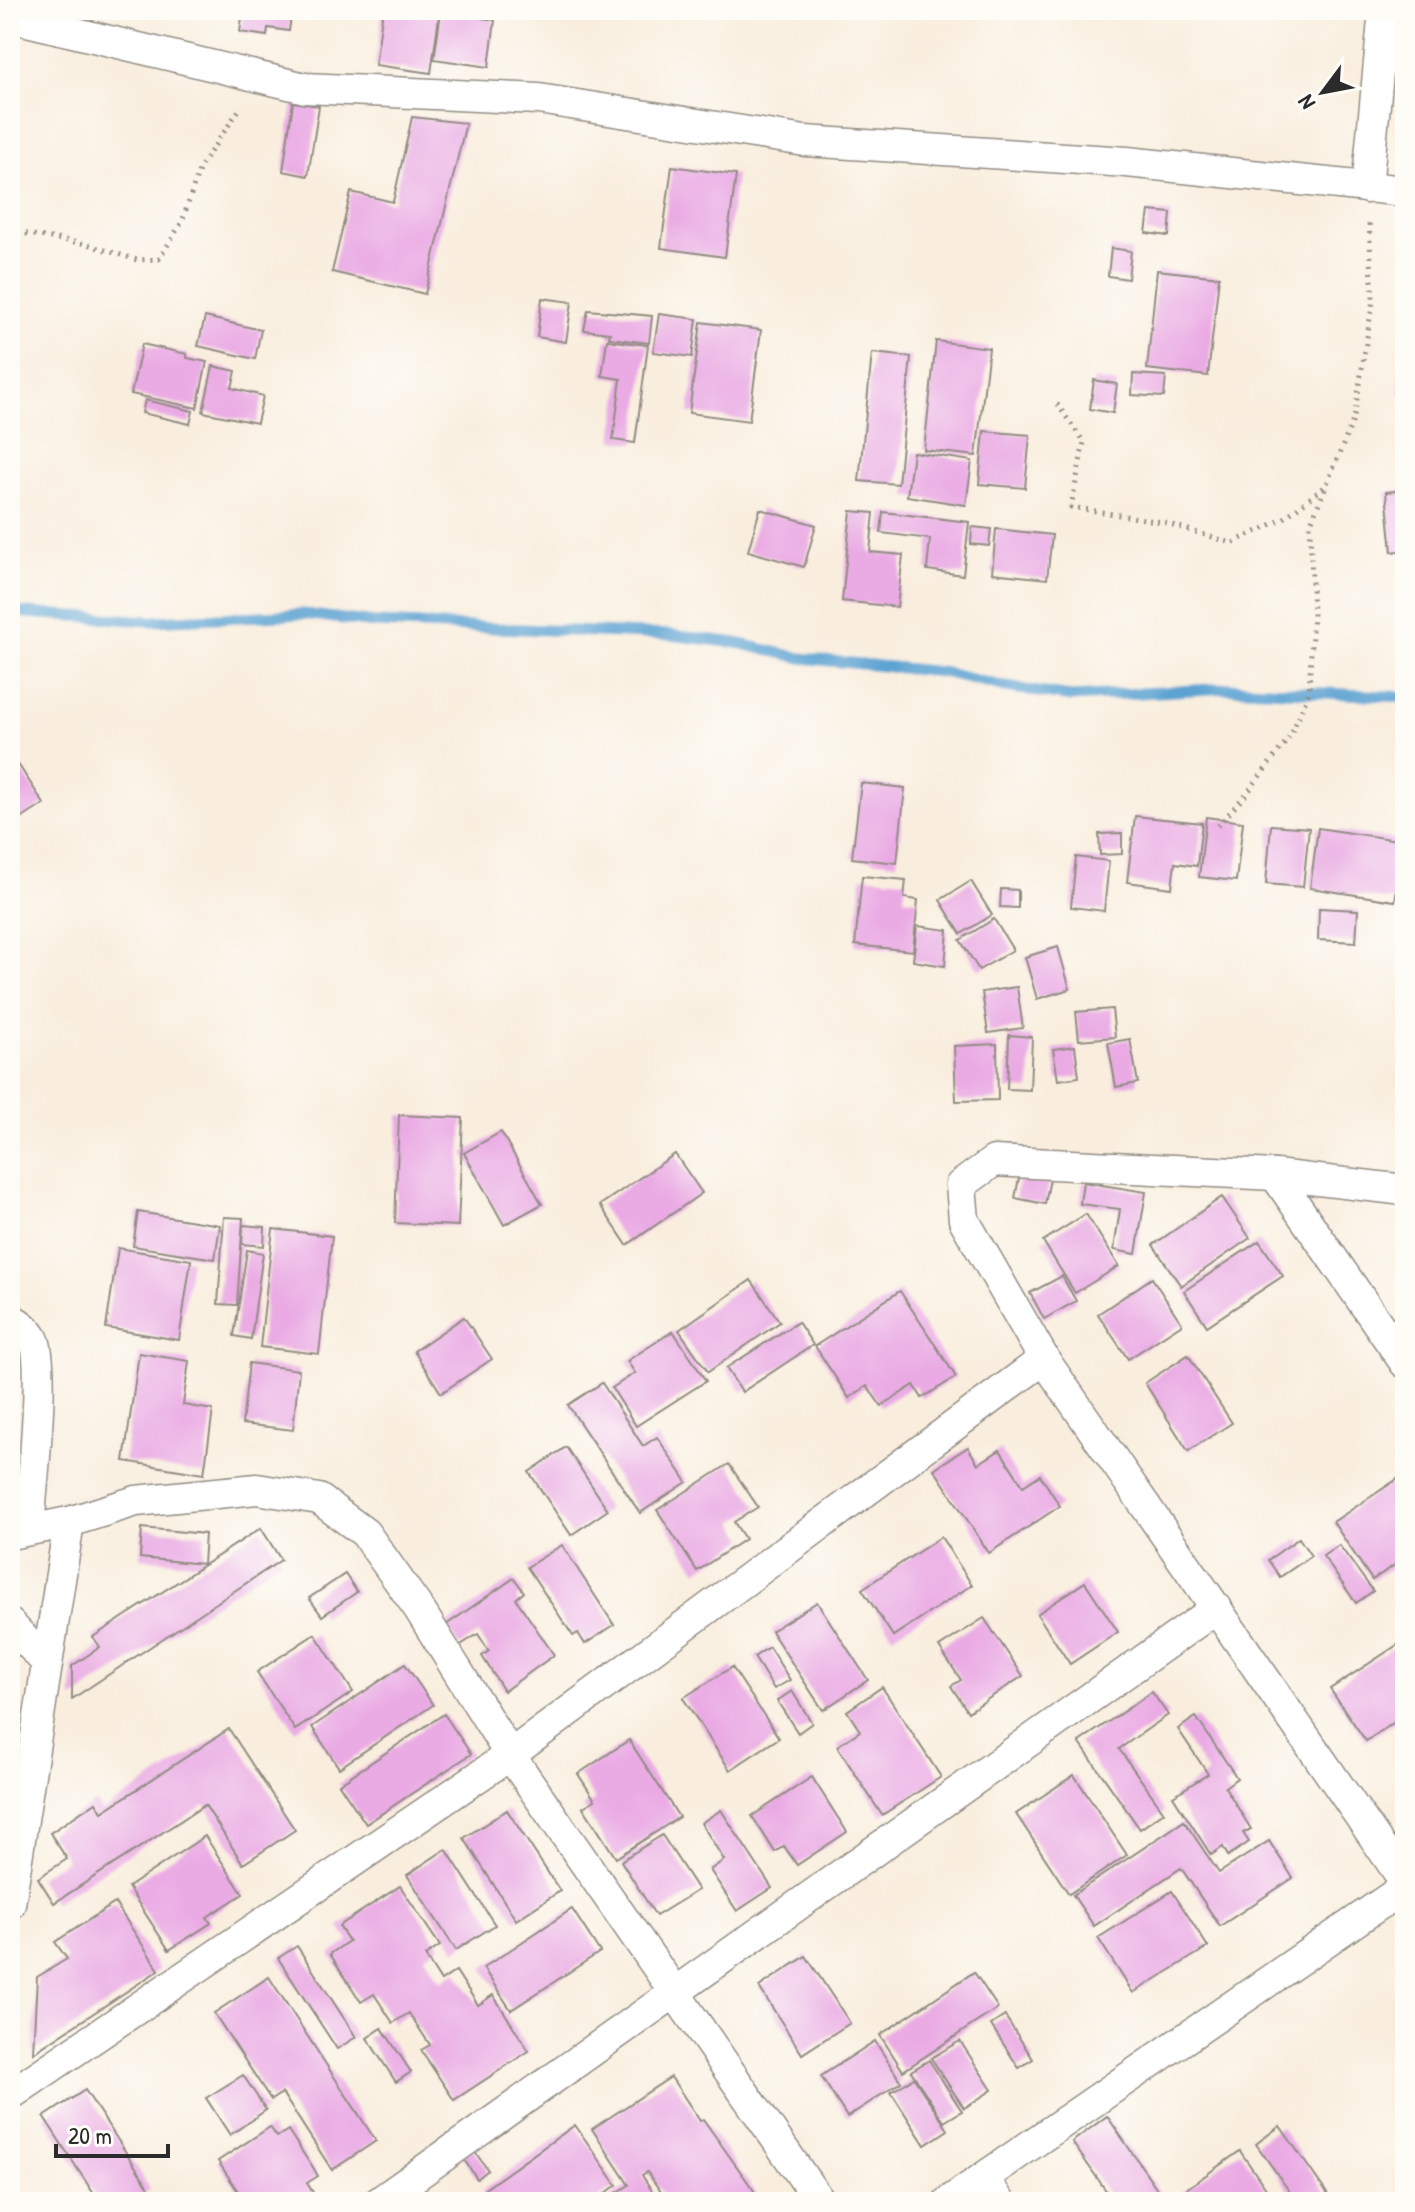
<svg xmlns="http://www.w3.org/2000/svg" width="1415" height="2212" viewBox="0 0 1415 2212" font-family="'Patrick Hand',sans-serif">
	<rect width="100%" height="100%" fill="#fdfcf7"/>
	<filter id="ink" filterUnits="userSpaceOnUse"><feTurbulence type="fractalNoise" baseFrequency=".0125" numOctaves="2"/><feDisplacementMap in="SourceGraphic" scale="16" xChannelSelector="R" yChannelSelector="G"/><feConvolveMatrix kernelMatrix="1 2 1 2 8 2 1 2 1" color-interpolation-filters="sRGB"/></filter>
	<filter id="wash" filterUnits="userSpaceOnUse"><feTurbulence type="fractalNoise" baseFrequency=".006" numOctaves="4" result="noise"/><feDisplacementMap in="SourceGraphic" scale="32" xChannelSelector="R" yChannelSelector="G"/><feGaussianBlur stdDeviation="1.8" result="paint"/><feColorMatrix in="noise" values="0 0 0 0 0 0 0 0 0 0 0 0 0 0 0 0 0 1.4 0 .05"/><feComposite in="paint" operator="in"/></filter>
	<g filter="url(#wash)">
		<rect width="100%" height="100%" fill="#f9eede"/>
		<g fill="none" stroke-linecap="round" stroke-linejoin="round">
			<path stroke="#5ca2d2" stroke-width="11" d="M10,612L152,621L303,614L375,623L670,635L737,643L801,658L942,672L1006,687L1071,697L1228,688L1405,697"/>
		</g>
		<g id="blocks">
			<g fill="#eaabe4">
				<path d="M243,10H292L289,31L268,28L267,36L240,32Z"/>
				<path d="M383,10H440L431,73L375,65Z"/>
				<path d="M441,12L495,20L489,67L434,59Z"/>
				<path d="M293,102L319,106L308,176L283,171Z"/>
				<path d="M412,117L466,123L425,294L332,272L351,192L393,202Z"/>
				<path d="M672,166L736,175L725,257L661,248Z"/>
				<path d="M1149,211L1171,213L1169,236L1146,233Z"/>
				<path d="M1111,248L1131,251L1128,279L1108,276Z"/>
				<path d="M1157,270L1219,277L1208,376L1147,369Z"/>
				<path d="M542,298L572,302L566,342L537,337Z"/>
				<path d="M588,310L652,316L649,343L609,338L610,333L584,330Z"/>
				<path d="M659,314L697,319L692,357L653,352Z"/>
				<path d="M205,317L261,330L255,359L198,346Z"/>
				<path d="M701,322L761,330L749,421L689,413Z"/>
				<path d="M607,340L648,345L635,443L613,440L621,379L602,376Z"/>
				<path d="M936,341L989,348L976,456L924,450Z"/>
				<path d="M142,344L187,354V358L207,362L197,408L131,394Z"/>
				<path d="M1402,346H1405V393H1399Z"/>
				<path d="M872,353L911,357L898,484L859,481Z"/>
				<path d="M213,366L236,371L232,388L263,396L257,423L203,412Z"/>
				<path d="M1133,374L1166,376L1164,397L1132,395Z"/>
				<path d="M1094,380L1117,384L1113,413L1090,409Z"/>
				<path d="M145,400L193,411L190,424L142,413Z"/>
				<path d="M10,401L18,402L12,446H10Z"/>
				<path d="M984,431L1030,435L1025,488L979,484Z"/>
				<path d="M913,452L972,461L966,505L907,496Z"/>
				<path d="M1405,490V550L1392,552L1386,492Z"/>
				<path d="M760,509L816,525L804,567L748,551Z"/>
				<path d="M851,511L874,513L870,552L903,555L897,607L842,601Z"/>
				<path d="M883,512L969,522L963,575L927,570L930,539L881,533Z"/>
				<path d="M972,527L991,529L989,546L971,544Z"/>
				<path d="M996,529L1052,535L1047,579L992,573Z"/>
				<path d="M14,758L44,804L10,826V760Z"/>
				<path d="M861,783L905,788L897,863L852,858Z"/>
				<path d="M1135,816L1202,823L1197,866L1175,863L1172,888L1127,882Z"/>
				<path d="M1206,817L1243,822L1236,881L1199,877Z"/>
				<path d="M1271,825L1309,828L1303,887L1266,884Z"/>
				<path d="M1318,828L1404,841L1395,901L1310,888Z"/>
				<path d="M1122,833V854L1100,855L1099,834Z"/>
				<path d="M1076,857L1109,861L1104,911L1071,907Z"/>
				<path d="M862,876L906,880L904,898L918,900L913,951L855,945Z"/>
				<path d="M971,881L992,915L961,934L940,900Z"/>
				<path d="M1001,889L1018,890V908L1000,907Z"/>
				<path d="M1319,908L1358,910L1356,942L1318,940Z"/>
				<path d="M994,919L1013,950L979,970L960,940Z"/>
				<path d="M917,926L948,930L945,966L913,961Z"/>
				<path d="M1058,947L1070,989L1037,999L1025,957Z"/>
				<path d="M1017,987L1023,1028L988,1033L982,992Z"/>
				<path d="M1112,1009L1115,1037L1079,1040L1076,1012Z"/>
				<path d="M1009,1035L1032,1037L1030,1090L1007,1089Z"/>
				<path d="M1130,1039L1138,1083L1116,1087L1108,1043Z"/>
				<path d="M997,1044L998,1100L956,1101L954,1046Z"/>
				<path d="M1075,1046L1079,1077L1058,1080L1053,1049Z"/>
				<path d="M399,1115L463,1118L458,1226L395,1223Z"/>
				<path d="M501,1132L542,1204L504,1225L464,1153Z"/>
				<path d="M675,1154L702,1193L627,1245L600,1205Z"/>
				<path d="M1020,1173L1050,1179L1045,1204L1015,1198Z"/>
				<path d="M1083,1182L1146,1192L1136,1254L1114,1250L1120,1209L1080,1204Z"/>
				<path d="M1222,1197L1250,1238L1181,1286L1153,1245Z"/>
				<path d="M138,1212L220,1225L215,1259L133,1246Z"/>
				<path d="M1086,1214L1119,1266L1075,1293L1043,1241Z"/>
				<path d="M224,1217L243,1218L237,1305L218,1304Z"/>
				<path d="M243,1225L265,1227L264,1246L242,1244Z"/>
				<path d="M273,1229L332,1236L319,1354L260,1347Z"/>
				<path d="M1259,1241L1283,1276L1207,1326L1184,1291Z"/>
				<path d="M118,1248L191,1260L179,1340L106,1328Z"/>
				<path d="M247,1250L263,1253L251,1339L234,1336Z"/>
				<path d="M1062,1276L1076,1301L1044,1319L1030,1293Z"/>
				<path d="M1152,1278L1182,1324L1128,1359L1098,1314Z"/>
				<path d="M751,1280L780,1322L708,1372L679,1330Z"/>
				<path d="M900,1291L956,1377L922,1398L914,1385L881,1406L867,1386L849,1398L815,1346Z"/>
				<path d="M464,1317L492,1359L441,1393L414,1351Z"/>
				<path d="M798,1322L813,1345L742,1392L726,1368Z"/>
				<path d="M673,1331L706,1381L636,1426L612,1388L635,1373L627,1361Z"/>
				<path d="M10,1352H19L15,1423L10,1430Z"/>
				<path d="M139,1353L189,1361L183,1405L213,1410L204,1474L124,1461Z"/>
				<path d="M1188,1355L1232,1423L1188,1451L1145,1383Z"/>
				<path d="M249,1363L299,1370L293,1430L242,1424Z"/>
				<path d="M602,1383L643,1446L657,1437L687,1482L640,1513L568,1405Z"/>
				<path d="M566,1447L608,1510L571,1535L529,1472Z"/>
				<path d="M968,1447L978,1464L1000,1450L1023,1486L1040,1475L1060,1506L989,1553L934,1469Z"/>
				<path d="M729,1464L758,1507L734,1522L745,1539L697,1571L657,1510Z"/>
				<path d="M1402,1476L1405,1481V1558L1372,1580L1333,1522Z"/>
				<path d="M142,1528L205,1534L203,1564L140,1558Z"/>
				<path d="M261,1528L281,1560L72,1699V1666L100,1647L93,1637Z"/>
				<path d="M941,1537L972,1585L893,1636L862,1589Z"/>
				<path d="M1299,1538L1311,1556L1280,1577L1268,1560Z"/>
				<path d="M562,1545L614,1625L585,1644L578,1633L573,1636L527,1567Z"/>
				<path d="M1339,1545L1373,1591L1356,1603L1323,1556Z"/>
				<path d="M345,1574L357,1592L322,1616L309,1598Z"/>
				<path d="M514,1578L524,1592L516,1599L554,1655L504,1691L482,1656L489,1651L478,1634L459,1646L446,1625Z"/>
				<path d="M1085,1582L1118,1632L1070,1664L1037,1614Z"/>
				<path d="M817,1602L868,1680L823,1710L771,1631Z"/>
				<path d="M984,1618L1023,1676L968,1712L951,1686L961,1680L939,1647Z"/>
				<path d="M315,1634L353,1692L295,1730L257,1672Z"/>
				<path d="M1402,1642L1405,1647V1715L1366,1741L1330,1689Z"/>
				<path d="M769,1647L790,1680L774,1689L754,1657Z"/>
				<path d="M405,1664L433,1705L339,1768L312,1727Z"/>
				<path d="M732,1667L779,1738L730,1770L683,1698Z"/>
				<path d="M882,1687L941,1777L882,1815L837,1746L860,1731L847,1711Z"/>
				<path d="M792,1691L812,1723L798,1733L777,1701Z"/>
				<path d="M1152,1692L1168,1715L1119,1749L1164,1812L1140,1829L1079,1742Z"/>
				<path d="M444,1714L471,1754L366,1824L339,1784Z"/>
				<path d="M1196,1717L1237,1778L1225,1787L1251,1829L1243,1833L1249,1842L1228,1856L1223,1847L1211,1855L1173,1796L1208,1774L1178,1729Z"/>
				<path d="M229,1729L295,1830L243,1864L205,1805L54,1903L38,1878L67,1859L50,1833L96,1802L102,1812Z"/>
				<path d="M629,1740L679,1817L616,1858L583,1807L595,1800L578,1774Z"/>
				<path d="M1074,1775L1127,1855L1069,1894L1016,1814Z"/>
				<path d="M812,1777L847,1832L797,1865L784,1846L775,1852L752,1816Z"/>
				<path d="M507,1810L560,1891L516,1920L464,1838Z"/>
				<path d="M721,1810L772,1888L737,1911L710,1870L724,1860L701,1823Z"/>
				<path d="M1184,1821L1219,1873L1269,1841L1293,1878L1220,1926L1181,1868L1094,1926L1073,1895Z"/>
				<path d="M662,1835L698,1890L656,1916L621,1861Z"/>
				<path d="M205,1836L243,1894L207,1917L211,1923L169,1950L128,1887Z"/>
				<path d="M446,1849L495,1925L456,1950L407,1875Z"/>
				<path d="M400,1886L440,1946L425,1956L441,1981L456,1971L478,2005L493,1995L529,2051L454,2100L421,2050L430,2045L409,2013L393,2023L374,1994L361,2002L330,1954L349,1941L339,1926Z"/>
				<path d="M1172,1891L1208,1947L1133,1993L1098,1938Z"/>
				<path d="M115,1903L159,1970L33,2053L37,1977L67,1959L55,1942Z"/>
				<path d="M572,1909L600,1952L511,2010L483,1968Z"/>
				<path d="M297,1946L356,2037L337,2049L278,1958Z"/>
				<path d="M806,1956L850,2023L802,2054L759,1987Z"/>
				<path d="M974,1972L998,2008L903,2071L880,2035Z"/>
				<path d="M269,1977L376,2141L332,2170L282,2093L271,2100L214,2013Z"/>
				<path d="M1005,2016L1033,2059L1019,2068L991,2025Z"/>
				<path d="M382,2028L411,2072L396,2082L367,2038Z"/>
				<path d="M875,2041L901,2082L847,2117L821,2076Z"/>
				<path d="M960,2041L992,2090L964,2108L931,2058Z"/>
				<path d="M929,2060L962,2111L944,2122L911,2071Z"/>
				<path d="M243,2075L266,2110L230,2135L206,2098Z"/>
				<path d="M671,2077L700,2121L703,2119L762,2202H668L647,2172L642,2175L659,2202H603L629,2185L592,2129Z"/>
				<path d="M914,2078L948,2130L925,2145L891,2092Z"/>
				<path d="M85,2090L150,2189L130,2202H99L44,2117Z"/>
				<path d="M1107,2116L1166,2202H1114L1072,2142Z"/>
				<path d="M575,2125L617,2185L593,2202H490L482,2191Z"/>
				<path d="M1280,2126L1333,2202H1297L1256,2144Z"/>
				<path d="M270,2127L277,2137L288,2130L318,2176L307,2183L319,2202H245L218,2161Z"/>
				<path d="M472,2148L488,2170L477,2179L461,2155Z"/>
				<path d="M1240,2151L1275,2202H1184L1179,2194Z"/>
			</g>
		</g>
	</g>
	<g filter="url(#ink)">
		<use href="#blocks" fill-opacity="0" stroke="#928c84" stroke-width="2"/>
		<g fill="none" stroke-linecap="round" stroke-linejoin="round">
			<g stroke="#928c84" stroke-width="33">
				<g id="minor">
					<path d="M10,17L305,88L539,99L805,141L1127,162L1405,191"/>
					<path d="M1367,188L1384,10"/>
					<path d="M1275,1175L1405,1363"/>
					<path d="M1405,1190L1275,1175L994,1161L961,1185L964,1220L1044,1359L1405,1882"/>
					<path d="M10,1318C19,1323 28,1329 33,1338C47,1361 31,1494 29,1529"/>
					<path d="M10,1534L69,1522L136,1501L257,1489L319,1499L365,1533L419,1609L510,1755L820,2202"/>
					<path d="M10,1624L47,1663"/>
					<path d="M10,1904L69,1522"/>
					<path d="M10,2095L510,1755L1044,1359"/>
					<path d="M983,2178L1000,2202"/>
					<path d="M379,2202L1217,1608"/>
					<path d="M948,2202L1405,1887"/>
				</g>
			</g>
			<g stroke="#928c84" stroke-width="5" stroke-dasharray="2 6" stroke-linecap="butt">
				<path d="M10,231L86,244L137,260L159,259L182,222L200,167L241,107"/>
				<path d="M1057,404L1084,442L1071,507L1162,522L1232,543L1283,519L1327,485"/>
				<path d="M1218,826L1248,792L1291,735L1309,692L1313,614L1310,525L1354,418L1373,300L1369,221"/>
			</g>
			<use href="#minor" stroke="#fff" stroke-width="30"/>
		</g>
	</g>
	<rect width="1415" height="2212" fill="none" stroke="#fdfcf7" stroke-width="40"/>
	<g transform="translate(1323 92) rotate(238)" stroke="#fdfcf7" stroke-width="6" paint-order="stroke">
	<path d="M0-6L14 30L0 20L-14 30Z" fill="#2b2b2b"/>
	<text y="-12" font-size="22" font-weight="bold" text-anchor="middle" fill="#2b2b2b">N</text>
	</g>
	<path d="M56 2144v12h112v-12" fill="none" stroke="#2b2b2b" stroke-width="4"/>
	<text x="68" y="2144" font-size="24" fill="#2b2b2b" stroke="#fdfcf7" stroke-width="6" paint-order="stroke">20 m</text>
</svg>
